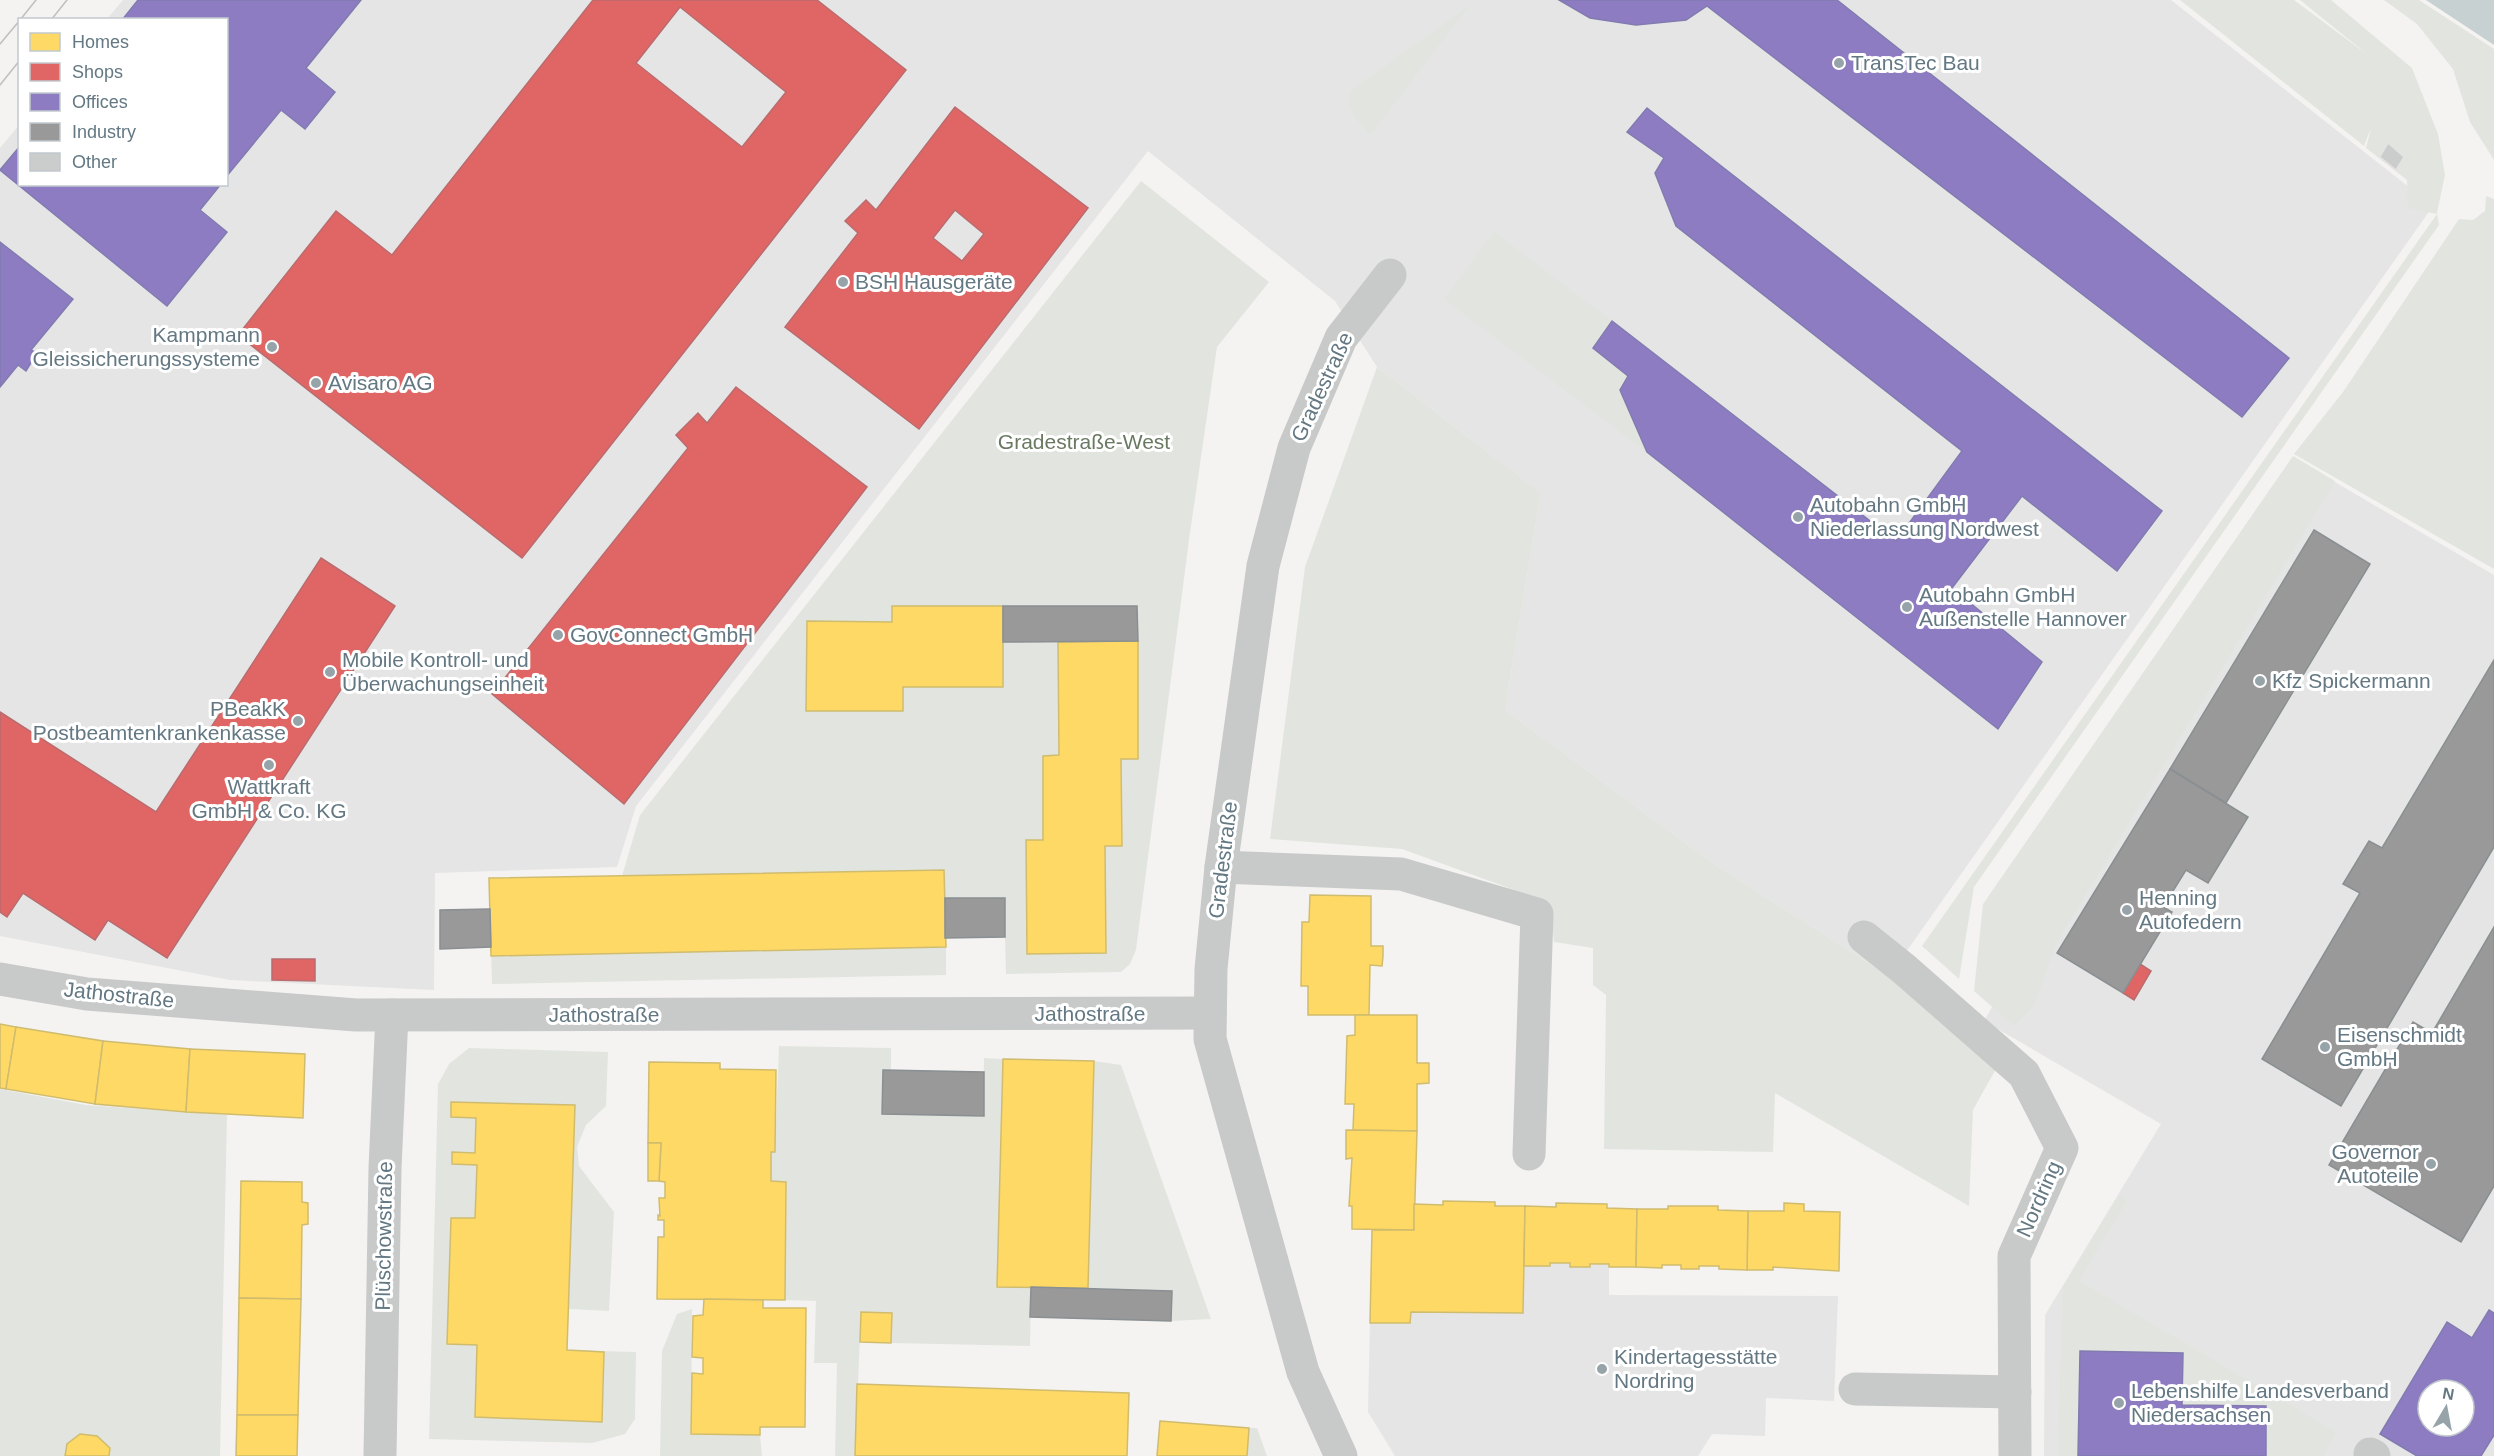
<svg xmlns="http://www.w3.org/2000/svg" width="2494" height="1456" viewBox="0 0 2494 1456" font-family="Arial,sans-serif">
	<rect width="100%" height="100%" fill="#f4f3f1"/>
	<g fill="#e4e5e4" fill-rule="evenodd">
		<path d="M123,0H2171L2433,206L1889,976L1714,864L1505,710L1541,493L1377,367L1335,301L1148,151L636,806L617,867L435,873L434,990L230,980L0,936V148L19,125L20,184H226V20L107,19Z"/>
		<path d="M2309,467L2494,575V1456H2044L2045,1315L2161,1124L1984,1021ZM2428,1390H2464V1426H2428Z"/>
		<path d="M1372,1230H1414V1264L1550,1266V1263H1570V1267L1609,1264V1295L1838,1296L1834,1401L1766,1398L1765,1436L1712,1434L1698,1456H1395L1368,1412Z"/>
	</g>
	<g fill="#e2e5df">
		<path d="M2180,0H2294L2368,55L2300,0H2331L2412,68L2438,134L2445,175L2437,213L2439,225L1974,887L1959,979L1922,946L2437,214L2408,208L2407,180L2366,148L2371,128L2364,146Z"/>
		<path d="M2384,0H2419L2494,49V160L2470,122L2453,69L2417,24Z"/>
		<path d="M1469,6L1370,135C1359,120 1341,107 1353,89Z"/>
		<path d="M1141,181L1269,282L1217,347L1189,540L1136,950L1130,964L1121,972L1006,974L1005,937L946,938V975L492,984L489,878L622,876L640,815Z"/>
		<path d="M2486,196L2494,199V569L2294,454L2343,392L2459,219L2473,220L2485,211Z"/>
		<path d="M1494,232L1612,321L1593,348L1628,376L1620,391L1647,452L1444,299Z"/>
		<path d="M1377,367L1541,493L1505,710L1714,864L1889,976L1997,1067L1973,1110L1969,1206L1775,1093L1773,1152L1604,1149L1606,995L1593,985V948L1554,942L1550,906L1542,900L1402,849L1270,839L1305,567Z"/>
		<path d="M2293,456L2335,481L2056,944L2034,1006L2014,1026L1974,991L1983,904Z"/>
		<path d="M779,1046L891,1048V1070H883V1114L983,1116L984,1058L1003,1059L997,1287H1031L1030,1346L891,1343L892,1313L861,1312L855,1456H835L837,1363H814L816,1301L785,1300L786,1182L771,1181V1152H775Z"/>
		<path d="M469,1048L608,1052L606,1106L586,1125L577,1147L579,1166L614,1212L609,1311L569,1309L567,1350L636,1352L635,1419L625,1434L592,1443L429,1439L438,1084L449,1064Z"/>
		<path d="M1094,1061L1121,1065L1211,1319L1171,1321L1172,1291L1088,1288Z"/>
		<path d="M0,1089L86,1105L227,1115L220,1456H0Z"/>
		<path d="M2119,1195L2127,1200L2079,1281L2336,1432L2323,1456H2058L2063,1287Z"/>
		<path d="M692,1309L691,1434L760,1435L762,1456H660L662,1351L677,1314Z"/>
		<path d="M1249,1428H1257L1267,1456H1247Z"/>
	</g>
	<path fill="#c7d1d2" d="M2426,0H2494V45Z"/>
	<g fill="#ffd966" stroke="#d0bc6e" stroke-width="1.5">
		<path d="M892,606H1003V687H903V711H806L807,621L892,622Z"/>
		<path d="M1138,641V759H1121L1122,846H1105L1106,953L1027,954L1026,840H1043V756L1059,755L1058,642Z"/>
		<path d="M944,870L946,947L491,956L489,878Z"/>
		<path d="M1310,895L1371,896V946H1383V956L1382,966L1370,965L1369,1015H1308V986H1301L1302,922H1309Z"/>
		<path d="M1355,1015H1417V1063H1429V1083L1417,1084V1131L1353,1130L1354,1104H1345L1347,1036L1355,1035Z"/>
		<path d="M0,1024L16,1027L6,1089L0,1088Z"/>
		<path d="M16,1027L103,1041L95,1104L6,1089Z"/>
		<path d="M103,1041L190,1049L186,1112L95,1104Z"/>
		<path d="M190,1049L305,1054L303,1118L186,1112Z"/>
		<path d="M1003,1059L1094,1061L1088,1288L997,1287Z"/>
		<path d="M649,1062L720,1063V1069L776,1070L775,1152H771V1181L786,1182L785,1300L657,1299L658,1237H664V1220H658V1215L660,1216L659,1198H665V1182L659,1181L661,1143H648Z"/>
		<path d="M451,1102L575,1105L567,1350L604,1352L602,1422L475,1417L477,1345L447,1344L451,1218H475L477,1165L452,1164V1152L475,1153L476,1118L451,1117Z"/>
		<path d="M1346,1130L1417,1131L1414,1230L1352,1229V1206H1349L1352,1158L1346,1159Z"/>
		<path d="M648,1143H661L659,1181H648Z"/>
		<path d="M241,1181L302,1182V1202L308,1203V1224L302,1225L301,1299L239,1298Z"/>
		<path d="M1443,1201L1495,1202V1206H1525L1523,1313L1411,1312L1410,1323H1370L1372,1230H1414V1204L1443,1205Z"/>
		<path d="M1556,1203L1607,1204V1208L1637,1209L1636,1267H1609V1264H1590V1267H1570V1263H1550V1266H1524L1525,1206L1556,1207Z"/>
		<path d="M1784,1203L1804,1204V1211L1840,1212L1839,1271L1773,1267V1270H1747L1748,1211H1784Z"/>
		<path d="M1668,1206H1718V1210L1748,1211L1747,1270L1719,1269V1266H1699V1269H1681V1265H1662V1268L1636,1267L1637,1209H1668Z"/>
		<path d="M239,1298L301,1299L298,1415H237Z"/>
		<path d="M704,1299L763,1300V1308H806L805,1427H760V1435L691,1434L692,1373L703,1374V1358L692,1357L693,1316L703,1315Z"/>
		<path d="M861,1312L892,1313L891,1343L860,1342Z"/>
		<path d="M857,1384L1129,1393L1127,1456H855Z"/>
		<path d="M237,1415H298L297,1456H236Z"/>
		<path d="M1160,1421L1249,1428L1247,1456H1157Z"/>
		<path d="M80,1434L97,1436L110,1448L109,1456H65L67,1444Z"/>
	</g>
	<g fill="#e06666" stroke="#ba6b6e" stroke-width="1.5" fill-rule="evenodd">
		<path d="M593,0H817L906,70L522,558L238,335L336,211L392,255ZM680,7L786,92L742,147L636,63Z"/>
		<path d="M955,107L1088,208L919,429L785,327L858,233L845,221L866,200L876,210ZM955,210L984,234L962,261L933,238Z"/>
		<path d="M736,387L867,487L624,804L492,694L688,448L676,435L698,413L707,423Z"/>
		<path d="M321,558L395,606L167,958L108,920L95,940L23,893L7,917L0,912V712L156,812Z"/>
		<path d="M272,959H315V981L272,980Z"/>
		<path d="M2140,964L2151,971L2134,1000L2123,993Z"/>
	</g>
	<g fill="#8e7cc3" stroke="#817bb0" stroke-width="1.5" fill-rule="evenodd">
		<path d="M138,0H361L306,68L335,92L305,129L281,110L226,177V20H122Z"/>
		<path d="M1559,0H1837L2289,358L2242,417L1707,6L1686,20L1636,25L1590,18Z"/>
		<path d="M1647,108L2162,511L2117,571L2022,496L1952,588L2042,662L1998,729L1647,452L1620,390L1628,376L1593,348L1612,321L1896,541L1962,451L1676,226L1655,173L1664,158L1627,132Z"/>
		<path d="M20,146V184H221L200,210L227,232L167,306L0,170Z"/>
		<path d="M0,242L73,299L31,350L37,353L26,371L18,365L0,387Z"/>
		<path d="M2489,1310L2494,1313V1435L2481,1456H2417L2380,1434L2447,1322L2472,1338ZM2428,1390H2464V1426H2428Z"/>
		<path d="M2080,1351L2183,1353L2182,1405L2266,1406V1456H2078Z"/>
	</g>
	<g fill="#999" stroke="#898f92" stroke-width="1.5">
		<path d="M2314,530L2370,564L2226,803L2170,769Z"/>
		<path d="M1003,606H1137L1138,641L1003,642Z"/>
		<path d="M2494,660V847L2341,1106L2262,1059L2360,893L2343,884L2369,841L2382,848Z"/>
		<path d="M2170,769L2248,817L2208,883L2186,870L2163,907L2172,912L2123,993L2057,953Z"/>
		<path d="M945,898H1005V937L945,938Z"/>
		<path d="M490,909L491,947L440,949V910Z"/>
		<path d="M2494,927V1186L2461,1242L2329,1165L2413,1022L2432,1033Z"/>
		<path d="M883,1070L984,1072V1116L882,1114Z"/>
		<path d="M1031,1287L1172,1291L1171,1321L1030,1317Z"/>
	</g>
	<path fill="#cbcccc" stroke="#e3e2e1" stroke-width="1.5" d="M2388,143L2404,157L2396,170L2380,157Z"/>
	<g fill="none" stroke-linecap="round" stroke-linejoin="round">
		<g stroke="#c8c9c9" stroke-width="33">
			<path d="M1221,867L1401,874L1537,914L1529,1154"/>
			<path d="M1864,937L1904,969L2024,1074L2062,1148L2014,1256L2015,1456"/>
			<path d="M0,979L87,994L356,1015L1210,1013"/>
			<path d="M1855,1389L2015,1392"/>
			<path d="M2370,1454L2374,1456"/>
			<path d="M380,1456L385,1168L392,1015"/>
			<path d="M1341,1456L1303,1372L1210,1039L1211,969L1221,867L1263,566L1294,448L1341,338L1390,275"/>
		</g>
		<g stroke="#bdbfc0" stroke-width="1.5">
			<path d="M20,20L36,0"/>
			<path d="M51,20L67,0"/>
			<path d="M0,44L20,20"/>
			<path d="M0,85L20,60"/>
		</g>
	</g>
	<g fill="#96a3a9" stroke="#fff" stroke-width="2">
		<circle cx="1839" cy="63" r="6"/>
		<circle cx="843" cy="282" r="6"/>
		<circle cx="272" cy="347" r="6"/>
		<circle cx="316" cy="383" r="6"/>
		<circle cx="1798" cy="517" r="6"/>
		<circle cx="1907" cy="607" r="6"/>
		<circle cx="558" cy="635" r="6"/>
		<circle cx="330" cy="672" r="6"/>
		<circle cx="2260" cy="681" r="6"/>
		<circle cx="298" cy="721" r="6"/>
		<circle cx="269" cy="765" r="6"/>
		<circle cx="2127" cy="910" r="6"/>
		<circle cx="2325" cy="1047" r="6"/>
		<circle cx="2431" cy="1164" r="6"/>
		<circle cx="1602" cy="1369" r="6"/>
		<circle cx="2119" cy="1403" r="6"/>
	</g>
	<g text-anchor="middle" stroke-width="6" stroke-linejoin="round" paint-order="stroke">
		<g font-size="21" fill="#637882" stroke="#fff" text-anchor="start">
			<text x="1851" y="70">TransTec Bau</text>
			<text x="855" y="289">BSH Hausgeräte</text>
			<text x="260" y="342" text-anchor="end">Kampmann<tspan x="260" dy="24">Gleissicherungssysteme</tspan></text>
			<text x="328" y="390">Avisaro AG</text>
			<text x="1810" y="512">Autobahn GmbH<tspan x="1810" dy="24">Niederlassung Nordwest</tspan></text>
			<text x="1919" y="602">Autobahn GmbH<tspan x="1919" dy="24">Außenstelle Hannover</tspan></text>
			<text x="570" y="642">GovConnect GmbH</text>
			<text x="342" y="667">Mobile Kontroll- und<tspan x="342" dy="24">Überwachungseinheit</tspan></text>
			<text x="2272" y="688">Kfz Spickermann</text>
			<text x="286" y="716" text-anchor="end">PBeakK<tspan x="286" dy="24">Postbeamtenkrankenkasse</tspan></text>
			<text x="269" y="794" text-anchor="middle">Wattkraft<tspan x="269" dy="24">GmbH &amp; Co. KG</tspan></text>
			<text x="2139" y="905">Henning<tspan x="2139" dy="24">Autofedern</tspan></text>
			<text x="2337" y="1042">Eisenschmidt<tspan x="2337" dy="24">GmbH</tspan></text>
			<text x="2419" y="1159" text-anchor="end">Governor<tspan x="2419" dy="24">Autoteile</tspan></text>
			<text x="1614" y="1364">Kindertagesstätte<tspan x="1614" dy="24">Nordring</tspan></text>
			<text x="2131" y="1398">Lebenshilfe Landesverband<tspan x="2131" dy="24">Niedersachsen</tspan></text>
		</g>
		<g font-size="21" fill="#637882" stroke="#fff">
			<text transform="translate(1322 387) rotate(-65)" y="7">Gradestraße</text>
			<text transform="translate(1223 860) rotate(-83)" y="7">Gradestraße</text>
			<text transform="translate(119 995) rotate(6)" y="7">Jathostraße</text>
			<text x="1090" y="1021">Jathostraße</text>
			<text x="604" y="1022">Jathostraße</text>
			<text transform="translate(2039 1199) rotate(-66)" y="7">Nordring</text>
			<text transform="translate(384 1236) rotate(-89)" y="7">Plüschowstraße</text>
		</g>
		<g font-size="21" fill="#697962" stroke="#fff">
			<text x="1084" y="449">Gradestraße-West</text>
		</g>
	</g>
	<rect x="18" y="18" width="210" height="168" fill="#ffffff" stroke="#c1c9cd" stroke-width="1.5"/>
	<rect x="30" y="33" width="30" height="18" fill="#ffd966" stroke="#c1c9cd" stroke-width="1.5"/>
	<text x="72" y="48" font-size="18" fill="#637882">Homes</text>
	<rect x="30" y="63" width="30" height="18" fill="#e06666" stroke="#c1c9cd" stroke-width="1.5"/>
	<text x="72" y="78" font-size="18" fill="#637882">Shops</text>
	<rect x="30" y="93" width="30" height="18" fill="#8e7cc3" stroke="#c1c9cd" stroke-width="1.5"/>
	<text x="72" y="108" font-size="18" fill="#637882">Offices</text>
	<rect x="30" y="123" width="30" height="18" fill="#999999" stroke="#c1c9cd" stroke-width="1.5"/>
	<text x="72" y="138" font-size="18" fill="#637882">Industry</text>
	<rect x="30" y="153" width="30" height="18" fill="#cbcccc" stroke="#c1c9cd" stroke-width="1.5"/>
	<text x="72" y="168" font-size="18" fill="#637882">Other</text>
	<g transform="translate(2446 1408) rotate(10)"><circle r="28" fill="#ffffff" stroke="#c1c9cd" stroke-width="1.5"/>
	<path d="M0-4.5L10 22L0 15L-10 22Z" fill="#96a3a9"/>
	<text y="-9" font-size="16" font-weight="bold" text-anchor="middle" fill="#637882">N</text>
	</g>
</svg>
